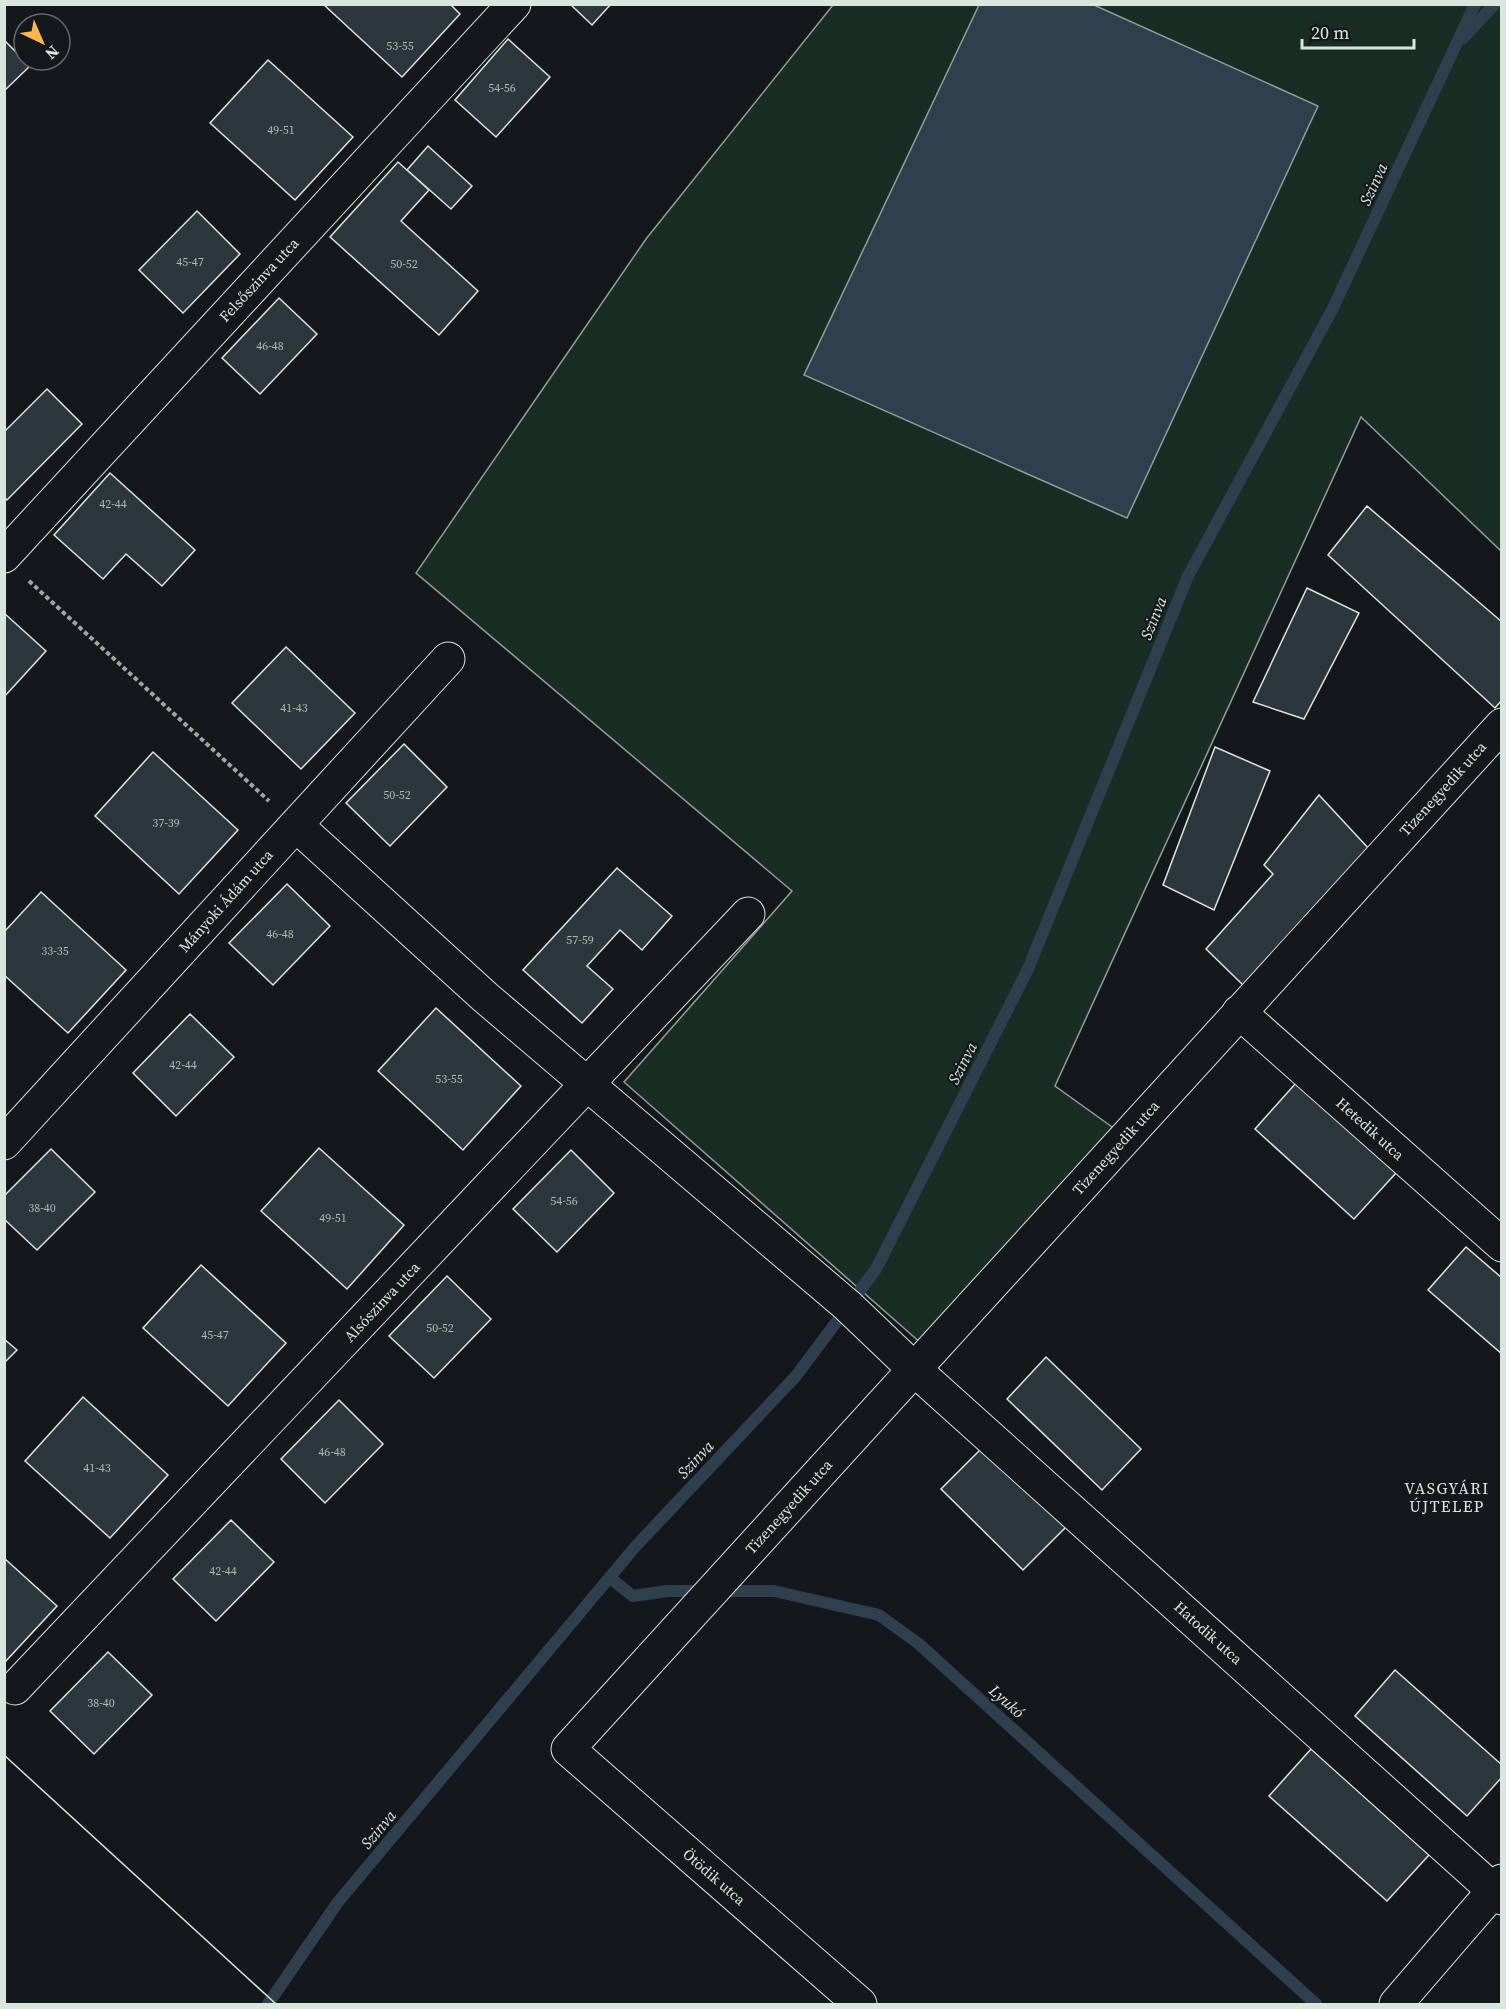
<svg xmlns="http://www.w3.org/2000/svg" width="1506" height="2009" viewBox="0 0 1506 2009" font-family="'Source Serif 4',serif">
	<rect width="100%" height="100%" fill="#14181c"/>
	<path fill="#1a2d24" stroke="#939e99" stroke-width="1.5" d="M833,5H1501V551L1361,417L1055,1086L1115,1129L922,1344L624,1082L792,891L416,573L646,239Z"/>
	<path fill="#2f3f4d" stroke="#939e99" stroke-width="1.5" d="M979,5H1094L1318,106L1127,518L804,375Z"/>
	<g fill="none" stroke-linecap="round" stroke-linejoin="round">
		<g stroke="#2f3f4d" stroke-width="12">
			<path d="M1463,38L1495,4"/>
			<path d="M610,1578L633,1596L667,1591H774L879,1615L919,1644L1316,2004"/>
			<path d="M268,2004L338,1902L635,1547L796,1376L876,1269L1028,969L1188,576L1332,310L1475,4"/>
		</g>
	</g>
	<g fill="#2c363c" stroke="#d8e6dc" stroke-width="1.5">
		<path d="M323,4H450L460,14L402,77Z"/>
		<path d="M570,4H611L592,25Z"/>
		<path d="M508,39L550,77L496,137L455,100Z"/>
		<path d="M4,40L30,66L4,91Z"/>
		<path d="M268,60L353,137L295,200L210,123Z"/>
		<path d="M428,146L472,186L451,209L407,170Z"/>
		<path d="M398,162L429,190L401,221L478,291L439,335L330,237Z"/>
		<path d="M197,211L240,254L183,313L139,270Z"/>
		<path d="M279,298L317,334L260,394L222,358Z"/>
		<path d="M47,389L82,424L7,500L4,497V432Z"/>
		<path d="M110,473L195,550L162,586L126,554L103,579L54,535Z"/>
		<path d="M1367,506L1502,622V700L1495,708L1328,555Z"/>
		<path d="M1307,588L1359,613L1304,719L1253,702Z"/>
		<path d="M4,613L46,651L4,697Z"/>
		<path d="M286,647L355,713L301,769L232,703Z"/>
		<path d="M404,744L447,787L390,846L346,803Z"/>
		<path d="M1215,747L1270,771L1214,910L1163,885Z"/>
		<path d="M153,752L238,830L179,894L95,816Z"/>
		<path d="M1319,795L1370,850L1245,987L1206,949L1273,874L1264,865Z"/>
		<path d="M617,868L672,916L642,950L620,930L587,966L613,989L582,1023L523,970Z"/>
		<path d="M287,884L330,926L273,985L229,943Z"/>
		<path d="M41,892L126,970L68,1033L4,975V932Z"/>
		<path d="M436,1008L521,1086L463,1150L378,1071Z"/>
		<path d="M190,1014L234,1057L176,1116L133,1073Z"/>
		<path d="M1296,1083L1396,1173L1354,1219L1255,1129Z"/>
		<path d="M319,1148L404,1225L347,1289L261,1211Z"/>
		<path d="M51,1149L95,1192L37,1250L4,1219V1196Z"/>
		<path d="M571,1150L614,1193L557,1252L513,1209Z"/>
		<path d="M1466,1247L1502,1278V1354L1428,1290Z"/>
		<path d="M201,1265L286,1343L228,1406L143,1328Z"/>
		<path d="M447,1276L491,1319L434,1378L389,1336Z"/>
		<path d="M4,1339L17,1350L4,1363Z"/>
		<path d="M1046,1357L1141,1449L1102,1490L1007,1399Z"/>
		<path d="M83,1397L168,1475L110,1538L25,1461Z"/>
		<path d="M339,1400L383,1444L325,1503L281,1459Z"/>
		<path d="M985,1445L1067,1526L1023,1570L941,1489Z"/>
		<path d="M231,1520L274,1562L216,1621L173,1579Z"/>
		<path d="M4,1558L57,1606L4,1663Z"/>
		<path d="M108,1652L152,1695L94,1754L50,1711Z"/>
		<path d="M1395,1670L1502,1765V1777L1467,1816L1355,1716Z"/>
		<path d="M1311,1749L1429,1855L1387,1901L1269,1796Z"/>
	</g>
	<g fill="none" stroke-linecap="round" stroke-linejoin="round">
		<g stroke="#d8e6dc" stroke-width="35">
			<g id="minor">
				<path d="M4,556L514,4"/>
				<path d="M296,825L485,997L848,1306L914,1369L1502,1898"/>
				<path d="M1239,1012L1502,1245"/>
				<path d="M4,1143L448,659"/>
				<path d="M15,1688L748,914"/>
				<path d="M860,2004L568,1749L1502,725"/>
				<path d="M1396,2004L1502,1881"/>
			</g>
		</g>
		<path stroke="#9da8a2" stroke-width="4" stroke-dasharray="4.5 3" stroke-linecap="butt" d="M29,581L269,801"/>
		<use href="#minor" stroke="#14181c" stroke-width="33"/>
		<path stroke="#d8e6dc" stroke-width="1.5" d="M4,1755L276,2004"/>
	</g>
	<g text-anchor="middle" stroke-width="4.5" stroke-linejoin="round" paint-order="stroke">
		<g font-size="12" fill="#adbab4">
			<text x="400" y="50">53-55</text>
			<text x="502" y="92">54-56</text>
			<text x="281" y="134">49-51</text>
			<text x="190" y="266">45-47</text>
			<text x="404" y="268">50-52</text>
			<text x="270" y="350">46-48</text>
			<text x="113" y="508">42-44</text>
			<text x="294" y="712">41-43</text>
			<text x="397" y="799">50-52</text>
			<text x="166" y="827">37-39</text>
			<text x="280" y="938">46-48</text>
			<text x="580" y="944">57-59</text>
			<text x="55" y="955">33-35</text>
			<text x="183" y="1069">42-44</text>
			<text x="449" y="1083">53-55</text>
			<text x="564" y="1205">54-56</text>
			<text x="42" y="1212">38-40</text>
			<text x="333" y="1222">49-51</text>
			<text x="440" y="1332">50-52</text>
			<text x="215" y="1339">45-47</text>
			<text x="332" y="1456">46-48</text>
			<text x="97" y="1472">41-43</text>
			<text x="223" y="1575">42-44</text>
			<text x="101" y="1707">38-40</text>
		</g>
		<g font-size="15" fill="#d8e6dc" stroke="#14181c">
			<text transform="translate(259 280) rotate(-47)" y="5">Felsőszinva utca</text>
			<text transform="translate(1443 789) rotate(-48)" y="5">Tizenegyedik utca</text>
			<text transform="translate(226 901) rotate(-48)" y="5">Mányoki Ádám utca</text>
			<text transform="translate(1370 1129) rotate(42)" y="5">Hetedik utca</text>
			<text transform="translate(1116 1148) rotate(-48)" y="5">Tizenegyedik utca</text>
			<text transform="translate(382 1302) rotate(-47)" y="5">Alsószinva utca</text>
			<text transform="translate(789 1507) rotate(-48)" y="5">Tizenegyedik utca</text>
			<text transform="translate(1208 1633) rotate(42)" y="5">Hatodik utca</text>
			<text transform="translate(714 1877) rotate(41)" y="5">Ötödik utca</text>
		</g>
		<g font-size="16" font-style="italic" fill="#d8e6dc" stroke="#14181c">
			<text transform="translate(1373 184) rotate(-65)" y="6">Szinva</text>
			<text transform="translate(1153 618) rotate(-68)" y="6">Szinva</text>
			<text transform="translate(962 1063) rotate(-63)" y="6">Szinva</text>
			<text transform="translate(695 1459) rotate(-47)" y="6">Szinva</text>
			<text transform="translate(1007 1701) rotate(42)" y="6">Lyukó</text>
			<text transform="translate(378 1829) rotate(-50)" y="6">Szinva</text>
		</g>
		<g font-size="16" letter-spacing="1.5" fill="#d8e6dc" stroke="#14181c">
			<text x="1447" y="1494">VASGYÁRI<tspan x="1447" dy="18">ÚJTELEP</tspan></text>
		</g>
	</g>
	<rect width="1506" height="2009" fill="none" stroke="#d8e6dc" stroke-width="12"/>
	<g transform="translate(42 42) rotate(136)"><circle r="28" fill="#14181c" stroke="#626a69" stroke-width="1.5"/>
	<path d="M0-4.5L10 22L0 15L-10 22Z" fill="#ffb74d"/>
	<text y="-9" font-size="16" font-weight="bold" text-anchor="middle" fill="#d8e6dc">N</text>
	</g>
	<path d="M1302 39v9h112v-9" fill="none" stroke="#d8e6dc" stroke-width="3"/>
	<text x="1311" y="39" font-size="18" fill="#d8e6dc" stroke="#14181c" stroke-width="4.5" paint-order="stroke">20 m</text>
</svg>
